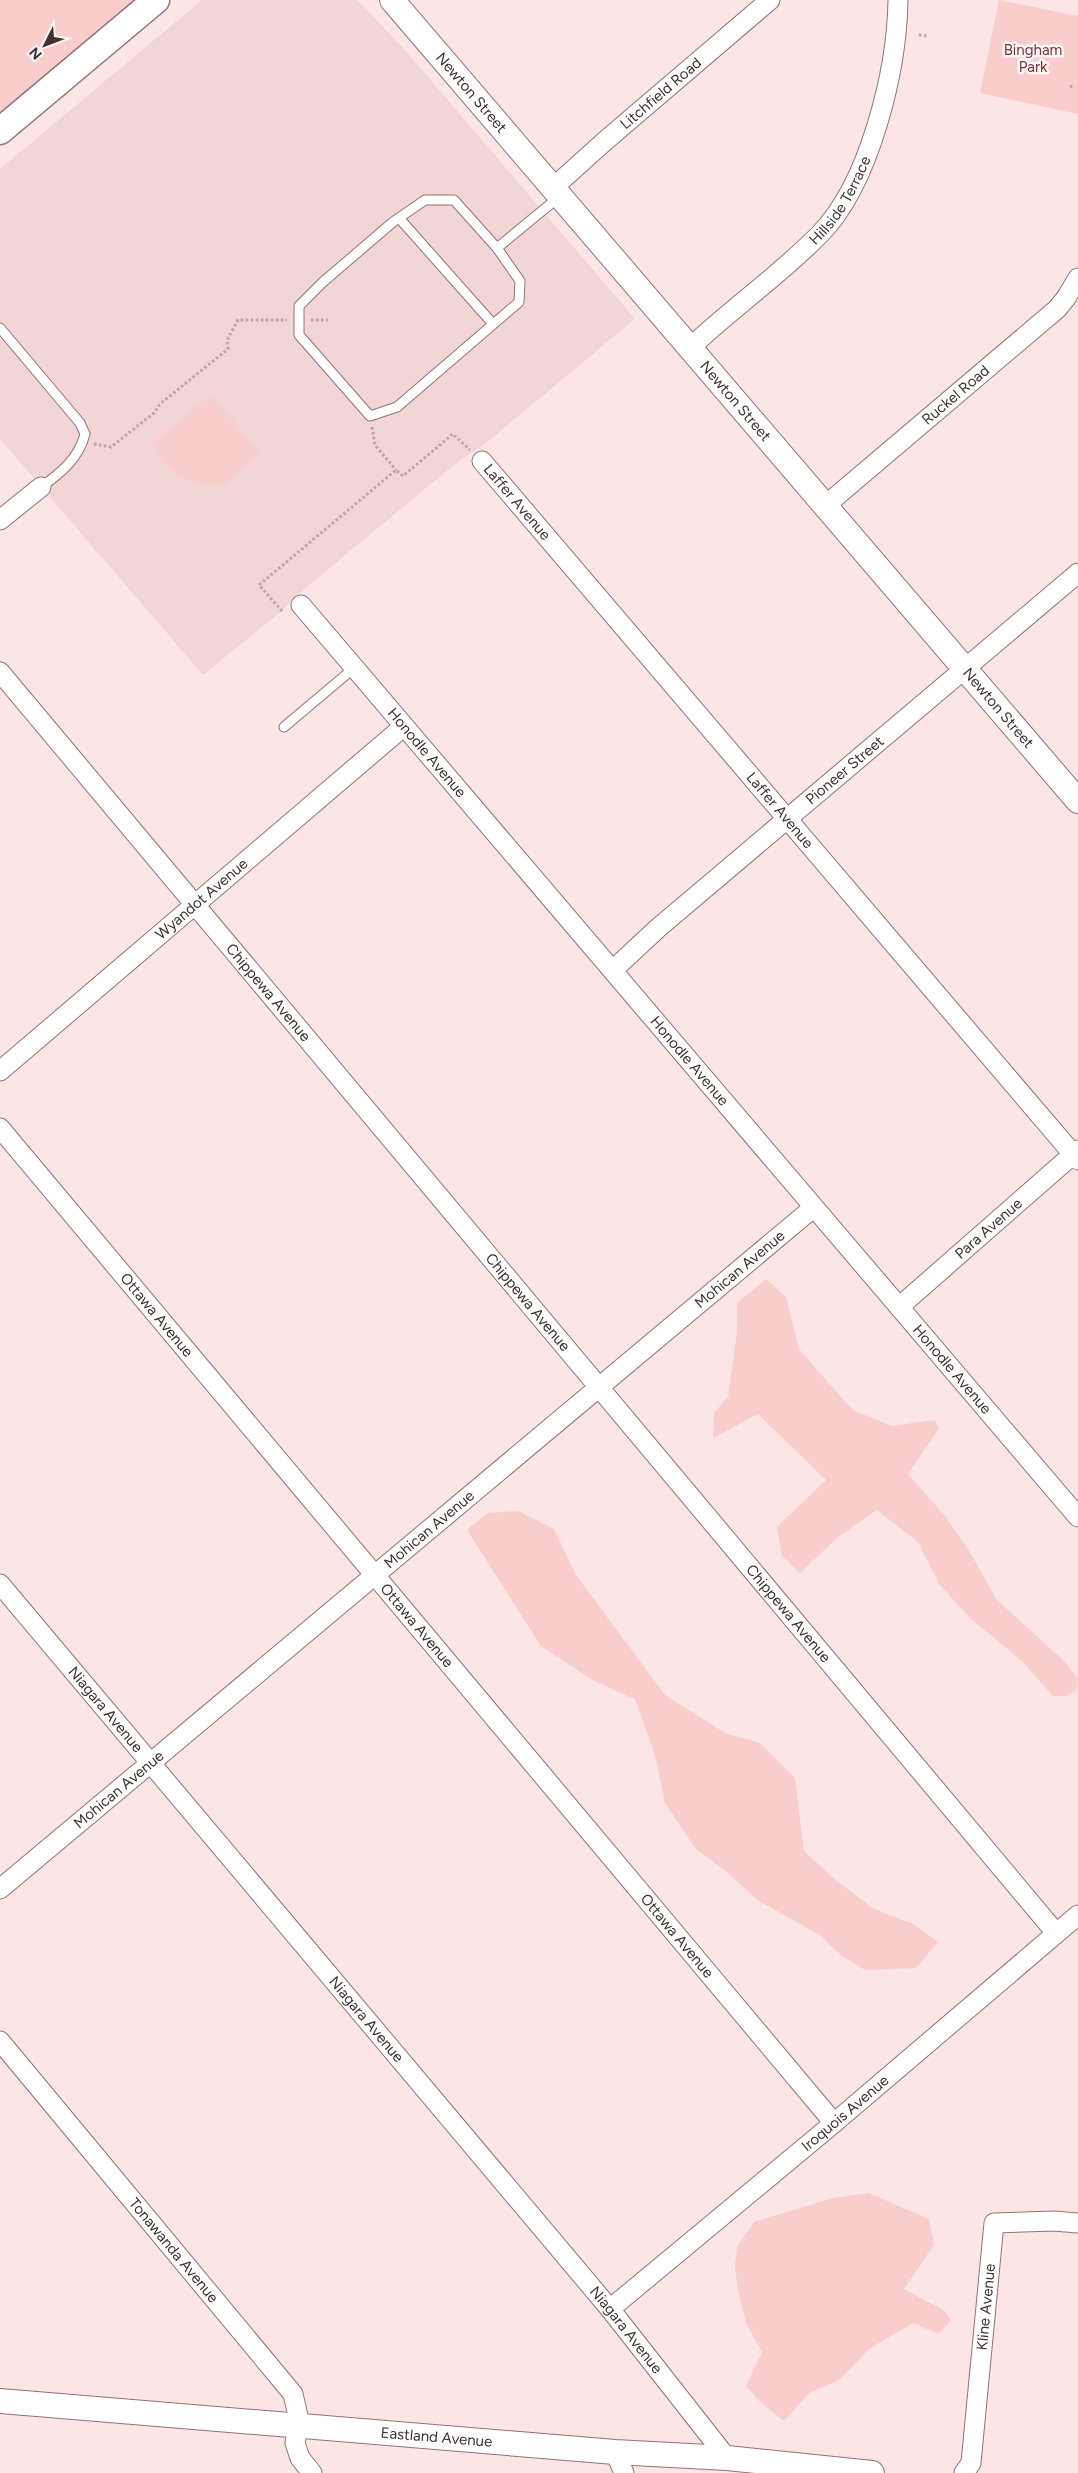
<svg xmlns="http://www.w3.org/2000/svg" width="1078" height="2473" viewBox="0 0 1078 2473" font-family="Figtree,sans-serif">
	<rect width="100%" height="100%" fill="#fce5e5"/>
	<path fill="#f2d6d5" d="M202,0H357L406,51L635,319L487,442L455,464L308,586L278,614L203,675L0,439V169Z"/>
	<g fill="#facdcd">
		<path d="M0,0H139L0,117Z"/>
		<path d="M999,0L1078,16V114L980,93Z"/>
		<path d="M211,394L259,452L227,483L208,486L180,477L165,465L153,444Z"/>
		<path d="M766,1279L786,1297L799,1349L847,1404L855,1411L892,1426L935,1420L939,1428L908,1474L945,1516L970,1552L996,1599L1065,1662L1078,1679L1076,1690L1066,1696H1053L1023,1662L971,1619L939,1584L918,1542L877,1510L838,1537L800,1573L782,1556L777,1527L826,1480L758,1414L713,1438L714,1413L728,1397L737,1332V1303Z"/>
		<path d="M518,1511L554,1529L576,1575L665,1695L725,1733L760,1743L795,1778L804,1851L832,1877L872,1908L913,1924L938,1942L916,1968L865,1970L842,1956L820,1935L759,1901L723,1869L696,1849L665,1803L655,1755L635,1699L594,1681L541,1646L467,1530L488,1513Z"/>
		<path d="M869,2193L929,2219L934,2245L904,2289L945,2311L951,2320L939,2334L913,2323L869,2349L839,2380L809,2393L784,2421L758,2400L746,2386L762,2352L746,2323L737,2285L735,2265L737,2247L754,2222L833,2198Z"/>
	</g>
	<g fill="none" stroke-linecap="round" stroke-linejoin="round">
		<g stroke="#937272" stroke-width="11">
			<g id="service">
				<path d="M399,218L493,324"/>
				<path d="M497,248L520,281L519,302L397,407L370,416L299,335V306L323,282L393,222L425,200H454L497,248L559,197"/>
				<path d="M0,328L80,423L85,434C79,458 61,473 41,487"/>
				<path d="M284,727L354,668"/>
			</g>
		</g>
		<g stroke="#937272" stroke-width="21">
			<g id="minor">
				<path id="s1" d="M554,187L605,141L770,0"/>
				<path id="s2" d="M691,347C732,308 780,275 820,234C870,183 897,70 898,0"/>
				<path id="s3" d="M482,461L1078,1160"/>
				<path id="s4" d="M826,505L1057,309L1066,298L1078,278"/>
				<path d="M0,520L41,487"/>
				<path id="s5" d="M301,605L1078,1517"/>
				<path id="s6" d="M0,672L1056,1933"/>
				<path id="s7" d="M613,970L658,928L1078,573"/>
				<path id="s8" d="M0,1071L403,727"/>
				<path id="s9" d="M0,1128L834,2123"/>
				<path id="s10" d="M899,1307L1078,1150"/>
				<path id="s11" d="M0,1584L610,2309L727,2458"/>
				<path id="s12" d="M0,1889L813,1208"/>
				<path id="s13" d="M0,2041L293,2394L299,2420L295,2443L300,2458L312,2473"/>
				<path id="s14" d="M610,2309L834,2123L1078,1915"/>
				<path d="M615,2452L624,2473"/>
				<path id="s15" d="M964,2473L971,2463L994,2223L1054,2221L1078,2223"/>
			</g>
		</g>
		<g stroke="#937272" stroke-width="26">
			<g id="tertiary">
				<path id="s16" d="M392,0L1078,801"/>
				<path id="s17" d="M0,2401L615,2452L727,2458L872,2473"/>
			</g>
		</g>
		<g stroke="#937272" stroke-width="29">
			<path id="secondary" d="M0,131L156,0"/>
		</g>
		<g stroke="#b8a5a5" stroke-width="3" stroke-dasharray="2.5 2.5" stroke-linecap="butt">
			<path d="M919,35L927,36"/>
			<path d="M1070,86L1074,87"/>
			<path d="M311,320H328"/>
			<path d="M372,427L375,445L396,470"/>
			<path d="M94,444L111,447L154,413L160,404L228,349L227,340L238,320H287"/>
			<path d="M282,611L259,585L396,470L403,476L453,434L470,450"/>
		</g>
		<use href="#service" stroke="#fff" stroke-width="9"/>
		<use href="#minor" stroke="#fff" stroke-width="19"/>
		<use href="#tertiary" stroke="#fff" stroke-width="24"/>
		<use href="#secondary" stroke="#fff" stroke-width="26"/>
	</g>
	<g text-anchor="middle" stroke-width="5" stroke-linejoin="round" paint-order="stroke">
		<g font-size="15" fill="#793238" stroke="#fef6f6">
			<text x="1033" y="55">Bingham<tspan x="1033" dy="17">Park</tspan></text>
		</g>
		<g font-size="15" fill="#3f3131" stroke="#fef6f6">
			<text dy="5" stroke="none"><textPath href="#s16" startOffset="122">Newton Street</textPath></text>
			<text dy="5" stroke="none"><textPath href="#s1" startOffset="142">Litchfield Road</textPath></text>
			<text dy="5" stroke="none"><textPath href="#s2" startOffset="211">Hillside Terrace</textPath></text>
			<text dy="5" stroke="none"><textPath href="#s4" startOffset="170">Ruckel Road</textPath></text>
			<text dy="5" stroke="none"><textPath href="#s16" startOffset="528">Newton Street</textPath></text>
			<text dy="5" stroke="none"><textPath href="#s3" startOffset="54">Laffer Avenue</textPath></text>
			<text dy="5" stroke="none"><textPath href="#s16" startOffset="932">Newton Street</textPath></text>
			<text dy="5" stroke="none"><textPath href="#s5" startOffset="194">Honodle Avenue</textPath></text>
			<text dy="5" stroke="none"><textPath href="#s7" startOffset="306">Pioneer Street</textPath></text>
			<text dy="5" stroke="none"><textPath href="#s3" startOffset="459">Laffer Avenue</textPath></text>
			<text dy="5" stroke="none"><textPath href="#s8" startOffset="265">Wyandot Avenue</textPath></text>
			<text dy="5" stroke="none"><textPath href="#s6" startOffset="418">Chippewa Avenue</textPath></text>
			<text dy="5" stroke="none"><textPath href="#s5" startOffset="599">Honodle Avenue</textPath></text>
			<text dy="5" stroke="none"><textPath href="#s10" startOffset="119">Para Avenue</textPath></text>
			<text dy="5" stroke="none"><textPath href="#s12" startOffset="965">Mohican Avenue</textPath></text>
			<text dy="5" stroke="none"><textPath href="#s6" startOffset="822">Chippewa Avenue</textPath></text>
			<text dy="5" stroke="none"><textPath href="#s9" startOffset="244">Ottawa Avenue</textPath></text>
			<text dy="5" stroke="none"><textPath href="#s5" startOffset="1004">Honodle Avenue</textPath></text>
			<text dy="5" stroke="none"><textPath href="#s12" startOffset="560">Mohican Avenue</textPath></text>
			<text dy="5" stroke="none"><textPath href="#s6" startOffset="1228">Chippewa Avenue</textPath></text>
			<text dy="5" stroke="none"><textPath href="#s9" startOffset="649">Ottawa Avenue</textPath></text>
			<text dy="5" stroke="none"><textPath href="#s11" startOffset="164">Niagara Avenue</textPath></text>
			<text dy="5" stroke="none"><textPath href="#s12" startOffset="155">Mohican Avenue</textPath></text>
			<text dy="5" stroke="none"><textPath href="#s9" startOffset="1054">Ottawa Avenue</textPath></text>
			<text dy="5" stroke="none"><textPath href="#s11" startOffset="569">Niagara Avenue</textPath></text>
			<text dy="5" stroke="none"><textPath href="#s14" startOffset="306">Iroquois Avenue</textPath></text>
			<text dy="5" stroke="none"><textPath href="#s13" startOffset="272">Tonawanda Avenue</textPath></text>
			<text dy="5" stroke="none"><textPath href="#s15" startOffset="169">Kline Avenue</textPath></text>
			<text dy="5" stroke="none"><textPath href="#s11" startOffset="974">Niagara Avenue</textPath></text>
			<text dy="5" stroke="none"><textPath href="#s17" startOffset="438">Eastland Avenue</textPath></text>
		</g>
	</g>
	<g transform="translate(45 45) rotate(228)" stroke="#fef6f6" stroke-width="4" paint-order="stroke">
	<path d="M0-4L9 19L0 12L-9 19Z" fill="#3f3131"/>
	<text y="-8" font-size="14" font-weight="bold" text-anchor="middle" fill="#3f3131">N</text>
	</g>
</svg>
